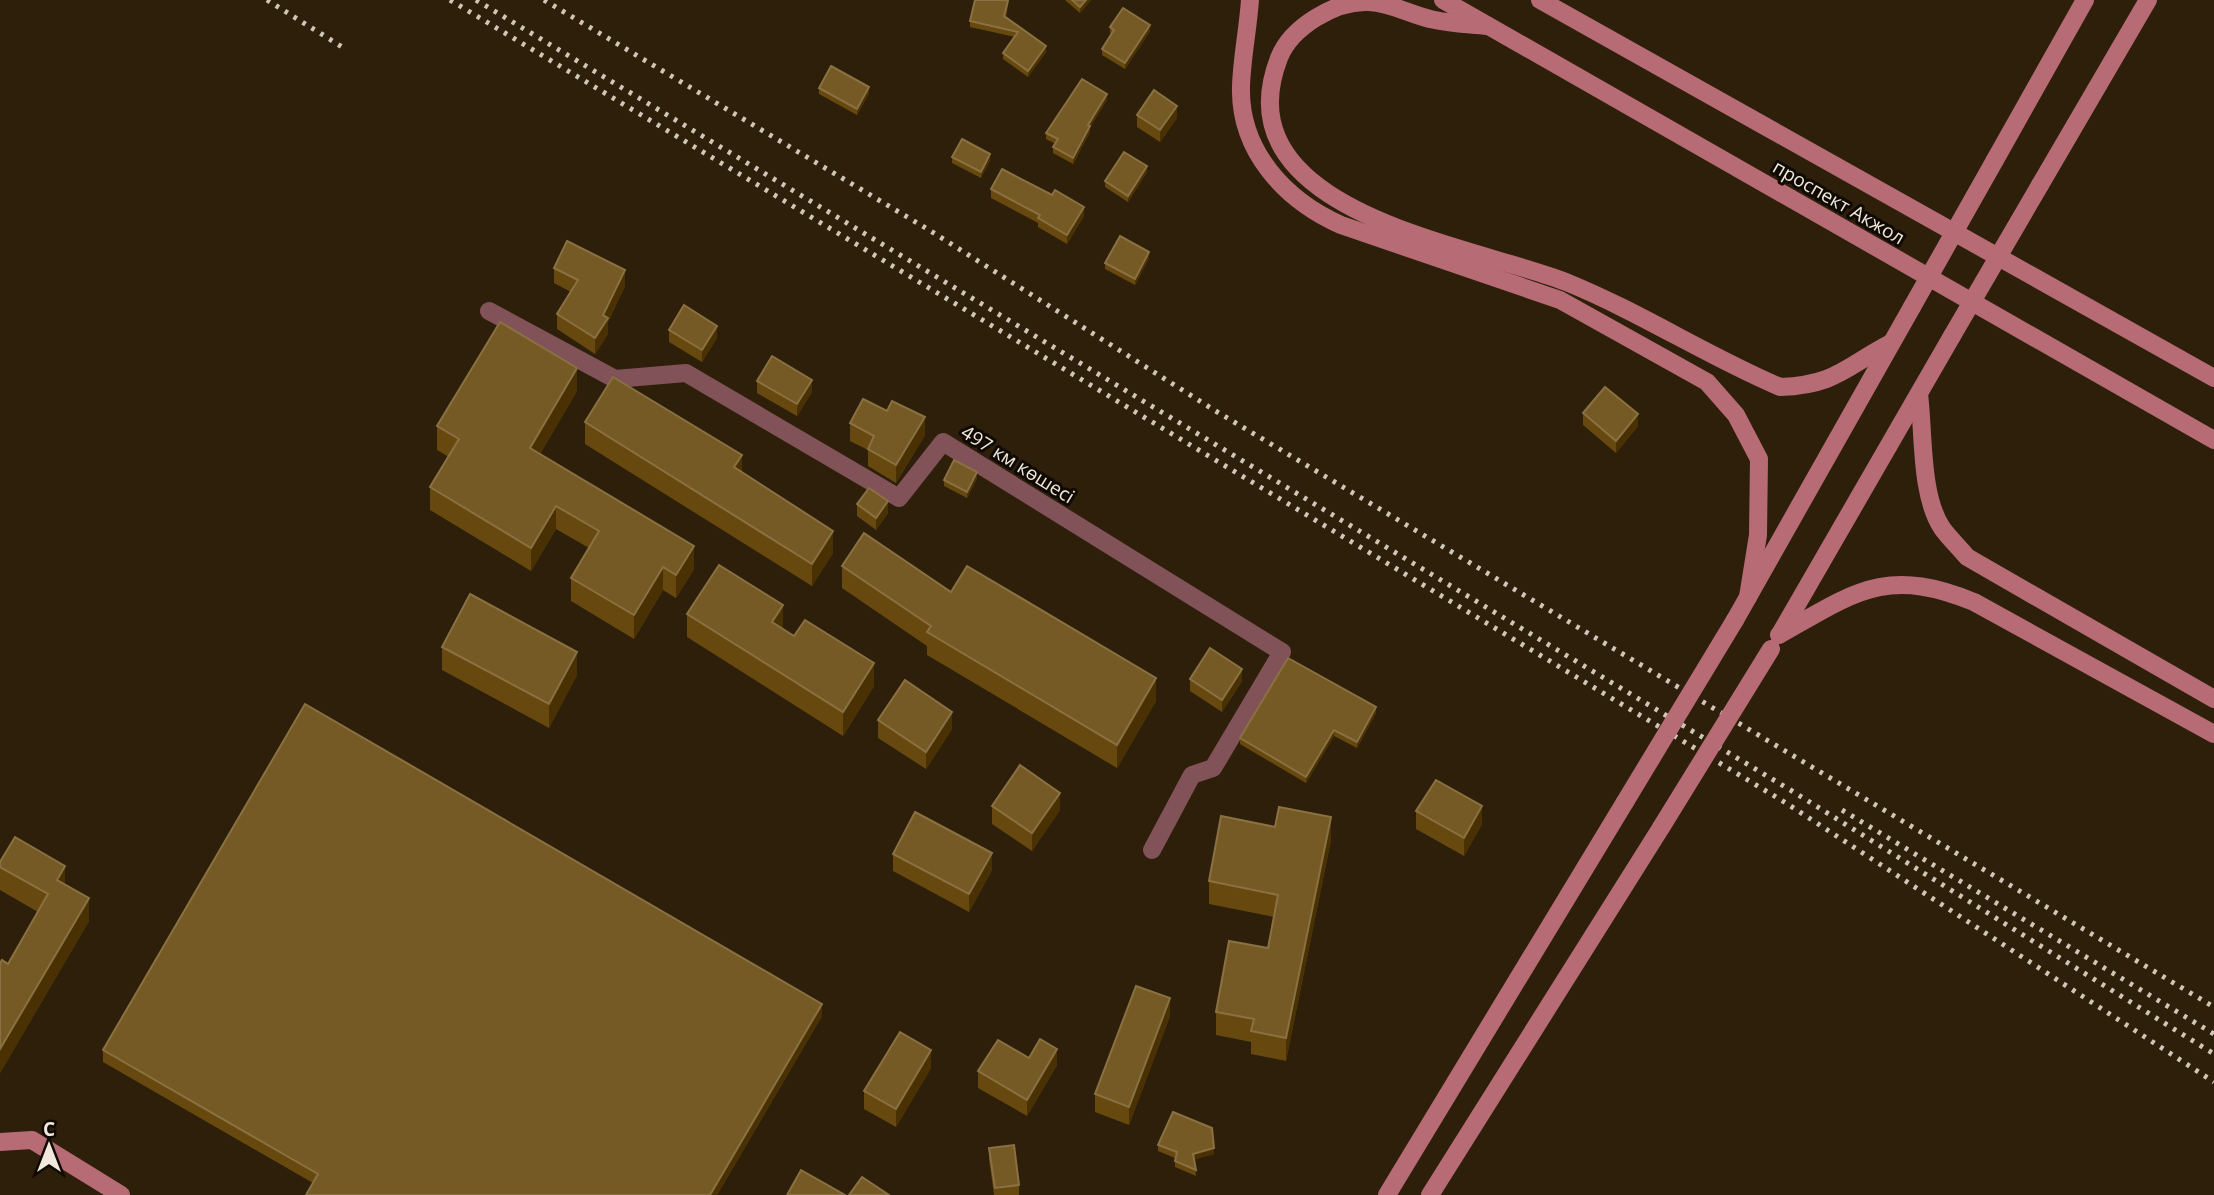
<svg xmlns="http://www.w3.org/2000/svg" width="2214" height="1195" viewBox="0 0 2214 1195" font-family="'Open Sans',sans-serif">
	<rect width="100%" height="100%" fill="#2d1f0a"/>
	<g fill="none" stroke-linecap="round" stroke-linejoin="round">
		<path stroke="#815257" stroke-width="18" d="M489,311L615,379L686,373L899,498L943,442L1282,652L1213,768L1192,775L1152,850"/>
		<g stroke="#b76b75" stroke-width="18">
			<path d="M1250,0C1248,29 1242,57 1241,86C1239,151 1285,200 1341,225L1560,300L1707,382L1736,415L1759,459L1758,535L1748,597"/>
			<path d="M1443,0L2214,440"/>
			<path d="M1540,0L2214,378"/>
			<path d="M1488,26C1470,24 1452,24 1435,20C1412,16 1393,3 1369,2C1336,0 1291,27 1279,58C1219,212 1472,245 1566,282C1640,312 1707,356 1780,387C1836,385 1845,367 1891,343"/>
			<path d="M1995,160L2085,0"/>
			<path d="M2040,185L2148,0"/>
			<path d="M1919,394C1924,433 1920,495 1942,528C1949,538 1959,547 1967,557L2214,699"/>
			<path d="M1735,620L1912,307"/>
			<path d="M1780,634L1952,336"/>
			<path d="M1779,635C1855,592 1886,566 1974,602L2214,734"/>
			<path d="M0,1142L32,1140L121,1195"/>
			<path d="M1387,1195L1625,802"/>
			<path d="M1430,1195L1662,826"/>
		</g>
		<g stroke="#d0c6b8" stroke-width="5" stroke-dasharray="3.5 7" stroke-linecap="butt">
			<path d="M267,0L347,50"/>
			<path d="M450,0L1786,803L2214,1082"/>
			<path d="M476,0L1792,791L2214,1054"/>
			<path d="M544,0L929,230L1214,410L2214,1007"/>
			<path d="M1842,810L2214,1034"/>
		</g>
		<g stroke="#b76b75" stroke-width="18">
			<path d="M1912,307L1995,160"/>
			<path d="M1952,336L2040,185"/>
			<path d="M1625,802L1735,620"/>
			<path d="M1662,826L1771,649"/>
		</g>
	</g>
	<g fill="#67490f">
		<path d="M975,0H1009L1006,17L1046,52L1028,77L1003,59V53L1015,37L970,27V21Z"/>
		<path d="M1065,0H1091L1080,13Z"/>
		<path d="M1110,27L1150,31L1125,69L1102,55V49L1111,34L1110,33Z"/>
		<path d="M819,88L869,93L857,115L819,94Z"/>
		<path d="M1107,100L1090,127V132L1073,164L1053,153V147L1056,144L1046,139V133Z"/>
		<path d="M1137,115L1177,118L1160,142L1137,127Z"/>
		<path d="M952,157L990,160L981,178L952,163Z"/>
		<path d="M1147,172L1128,202L1105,187V181Z"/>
		<path d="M991,189L1084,216L1067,244L1038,227V223L991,198Z"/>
		<path d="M1149,258L1135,285L1105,269V263Z"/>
		<path d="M554,268L625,286L608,322V334L595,354L557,329V314L571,292L554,283Z"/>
		<path d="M669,330L717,338L702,362L669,342Z"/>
		<path d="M757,381L812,392L797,416L757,393Z"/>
		<path d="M577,391L540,454L694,569L676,598L663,590L634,639L571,601V578L589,548L556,529L531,571L430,510V487L449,457L437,450V426Z"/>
		<path d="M1583,413L1638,426L1616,453L1583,425Z"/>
		<path d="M585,422L742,472L833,553L812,586L585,444Z"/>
		<path d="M850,423L925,435L896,483L868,466V450L850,441Z"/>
		<path d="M977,478L967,498L944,486V480Z"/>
		<path d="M857,504L888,513L876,530L857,516Z"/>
		<path d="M842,566L951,592L1156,701L1117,768L927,655V646L842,588Z"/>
		<path d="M687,614L783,629L874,686L843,736L687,637Z"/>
		<path d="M442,647L577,675L549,728L442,670Z"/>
		<path d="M1190,679L1242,681L1222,712L1190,691Z"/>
		<path d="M1376,713L1357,748L1334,736L1306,783L1240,744V738Z"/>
		<path d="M878,720L952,729L926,769L878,738Z"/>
		<path d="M992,806L1060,810L1032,851L992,824Z"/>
		<path d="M1416,811L1482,824L1464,856L1416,829Z"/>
		<path d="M1331,840L1286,1061L1251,1054V1042L1216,1035V1012L1268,948L1274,917L1209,904V881Z"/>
		<path d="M893,854L992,870L969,912L893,871Z"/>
		<path d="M0,862L65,885L89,921L0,1073V963L8,964L38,912L0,890Z"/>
		<path d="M822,1016L717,1195H306L313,1183L103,1062V1050Z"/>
		<path d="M1170,1016L1129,1125L1095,1112V1094Z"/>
		<path d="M1029,1058L1057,1065L1027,1116L978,1088V1071Z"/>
		<path d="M931,1068L896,1127L864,1109V1091Z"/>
		<path d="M1158,1145L1214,1154L1194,1159L1196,1176L1175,1167V1158L1158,1151Z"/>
		<path d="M989,1148L1019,1185V1195H994L989,1159Z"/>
	</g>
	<g fill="#4a3104">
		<path d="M1086,0H1091L1080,13V7Z"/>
		<path d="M1150,25V31L1125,69V63Z"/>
		<path d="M1046,46V52L1028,77V71Z"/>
		<path d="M869,87V93L857,115V109Z"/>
		<path d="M1107,94V100L1090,127V132L1073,164V158L1088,125Z"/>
		<path d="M1177,106V118L1160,142V130Z"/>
		<path d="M990,154V160L981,178V172Z"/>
		<path d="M1147,166V172L1128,202V196Z"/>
		<path d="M1084,207V216L1067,244V235Z"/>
		<path d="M1149,252V258L1135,285V279Z"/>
		<path d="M625,270V286L608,322V334L595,354V338L603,315Z"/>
		<path d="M717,326V338L702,362V350Z"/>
		<path d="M577,368V391L530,471V448Z"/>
		<path d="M812,380V392L797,416V404Z"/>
		<path d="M1638,414V426L1616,453V441Z"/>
		<path d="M925,417V435L896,483V465Z"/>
		<path d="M742,455V477L734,467Z"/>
		<path d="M977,472V478L967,498V492Z"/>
		<path d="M888,501V513L876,530V518Z"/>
		<path d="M556,506V529L531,571V548Z"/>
		<path d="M833,531V553L812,586V564Z"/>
		<path d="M694,546V569L676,598V575Z"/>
		<path d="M663,567V590L634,639V615Z"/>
		<path d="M783,605V629L772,622Z"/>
		<path d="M577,652V675L549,728V704Z"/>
		<path d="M874,663V686L843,736V712Z"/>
		<path d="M1242,669V681L1222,712V700Z"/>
		<path d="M1156,678V701L1117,768V745Z"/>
		<path d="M1376,707V713L1357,748V742Z"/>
		<path d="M952,712V729L926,769V752Z"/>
		<path d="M1334,730V736L1306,783V777Z"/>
		<path d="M1060,793V810L1032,851V833Z"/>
		<path d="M1482,806V824L1464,856V838Z"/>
		<path d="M1331,817V840L1286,1061V1038Z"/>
		<path d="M992,853V870L969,912V894Z"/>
		<path d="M65,866V890L57,880Z"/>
		<path d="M89,898V921L0,1073V1049Z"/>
		<path d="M1170,998V1016L1129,1125V1107Z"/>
		<path d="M822,1004V1016L717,1195H710Z"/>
		<path d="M1057,1049V1065L1027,1116V1100Z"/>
		<path d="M931,1050V1068L896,1127V1109Z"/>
		<path d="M1214,1148V1154L1193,1160V1154Z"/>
	</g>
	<g fill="#765a25" stroke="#8a7142" stroke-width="2">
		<path d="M975,0H1008L1004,16L1046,46L1028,71L1003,53L1018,32L970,21Z"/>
		<path d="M1072,0H1086L1080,7Z"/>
		<path d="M1123,8L1150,25L1125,63L1102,49L1114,30L1110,27Z"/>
		<path d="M831,66L869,87L857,109L819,88Z"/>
		<path d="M1082,79L1107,94L1088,125L1090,126L1073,158L1053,147L1058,139L1046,133Z"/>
		<path d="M1154,90L1177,106L1160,130L1137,115Z"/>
		<path d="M962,139L990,154L981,172L952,157Z"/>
		<path d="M1124,152L1147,166L1128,196L1105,181Z"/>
		<path d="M1002,169L1052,195L1055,190L1084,207L1067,235L1038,218L1040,215L991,189Z"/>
		<path d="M1120,236L1149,252L1135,279L1105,263Z"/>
		<path d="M567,241L625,270L603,315L608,318L595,338L557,314L578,280L554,268Z"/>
		<path d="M684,305L717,326L702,350L669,330Z"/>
		<path d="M500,322L577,368L530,448L694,546L676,575L663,567L634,615L571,578L599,531L556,506L531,548L430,487L459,439L437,426Z"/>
		<path d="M772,356L812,380L797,404L757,381Z"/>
		<path d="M613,377L742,455L734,467L833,531L812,564L585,422Z"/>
		<path d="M1605,387L1638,414L1616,441L1583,413Z"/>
		<path d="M863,399L887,411L892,401L925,417L896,465L868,449L874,436L850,423Z"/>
		<path d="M954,460L977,472L967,492L944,480Z"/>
		<path d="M869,488L888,501L876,518L857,504Z"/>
		<path d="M864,533L951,592L967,566L1156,678L1117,745L927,632L931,626L842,566Z"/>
		<path d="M719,565L783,605L772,622L794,636L805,620L874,663L843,712L687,614Z"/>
		<path d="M470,594L577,652L549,704L442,647Z"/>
		<path d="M1210,648L1242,669L1222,700L1190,679Z"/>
		<path d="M1288,658L1376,707L1357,742L1334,730L1306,777L1240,738Z"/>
		<path d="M905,680L952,712L926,752L878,720Z"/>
		<path d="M305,704L822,1004L710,1195H306L318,1174L103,1050Z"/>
		<path d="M1020,765L1060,793L1032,833L992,806Z"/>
		<path d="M1436,780L1482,806L1464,838L1416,811Z"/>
		<path d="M1279,807L1331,817L1286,1038L1251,1031L1254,1019L1216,1012L1229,941L1268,948L1278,895L1209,881L1221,816L1275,827Z"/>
		<path d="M915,812L992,853L969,894L893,854Z"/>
		<path d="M15,837L65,866L57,880L89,898L0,1049V963L2,960L8,964L48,894L0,867V862Z"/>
		<path d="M1136,986L1170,998L1129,1107L1095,1094Z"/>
		<path d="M900,1032L931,1050L896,1109L864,1091Z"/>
		<path d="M1040,1039L1057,1049L1027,1100L978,1071L998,1040L1029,1058Z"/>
		<path d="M1173,1112L1212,1128L1214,1148L1193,1154L1196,1170L1175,1161L1177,1152L1158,1145Z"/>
		<path d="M1014,1145L1019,1185L995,1188L989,1148Z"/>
		<path d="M801,1170L845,1195H787Z"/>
		<path d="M862,1177L889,1195H849Z"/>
	</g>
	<g text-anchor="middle" stroke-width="6" stroke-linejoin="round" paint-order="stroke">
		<g font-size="19" fill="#f2e9dc" stroke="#100a04">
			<text transform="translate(1839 202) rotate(30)" y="7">проспект Акжол</text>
			<text transform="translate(1018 464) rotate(32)" y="7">497 км көшесі</text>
		</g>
	</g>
	<g transform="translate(49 1146)" stroke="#100a04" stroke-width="5" paint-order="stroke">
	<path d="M0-5L12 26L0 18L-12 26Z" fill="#f2e9dc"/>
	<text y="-10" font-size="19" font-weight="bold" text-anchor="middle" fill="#f2e9dc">С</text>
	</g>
</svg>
